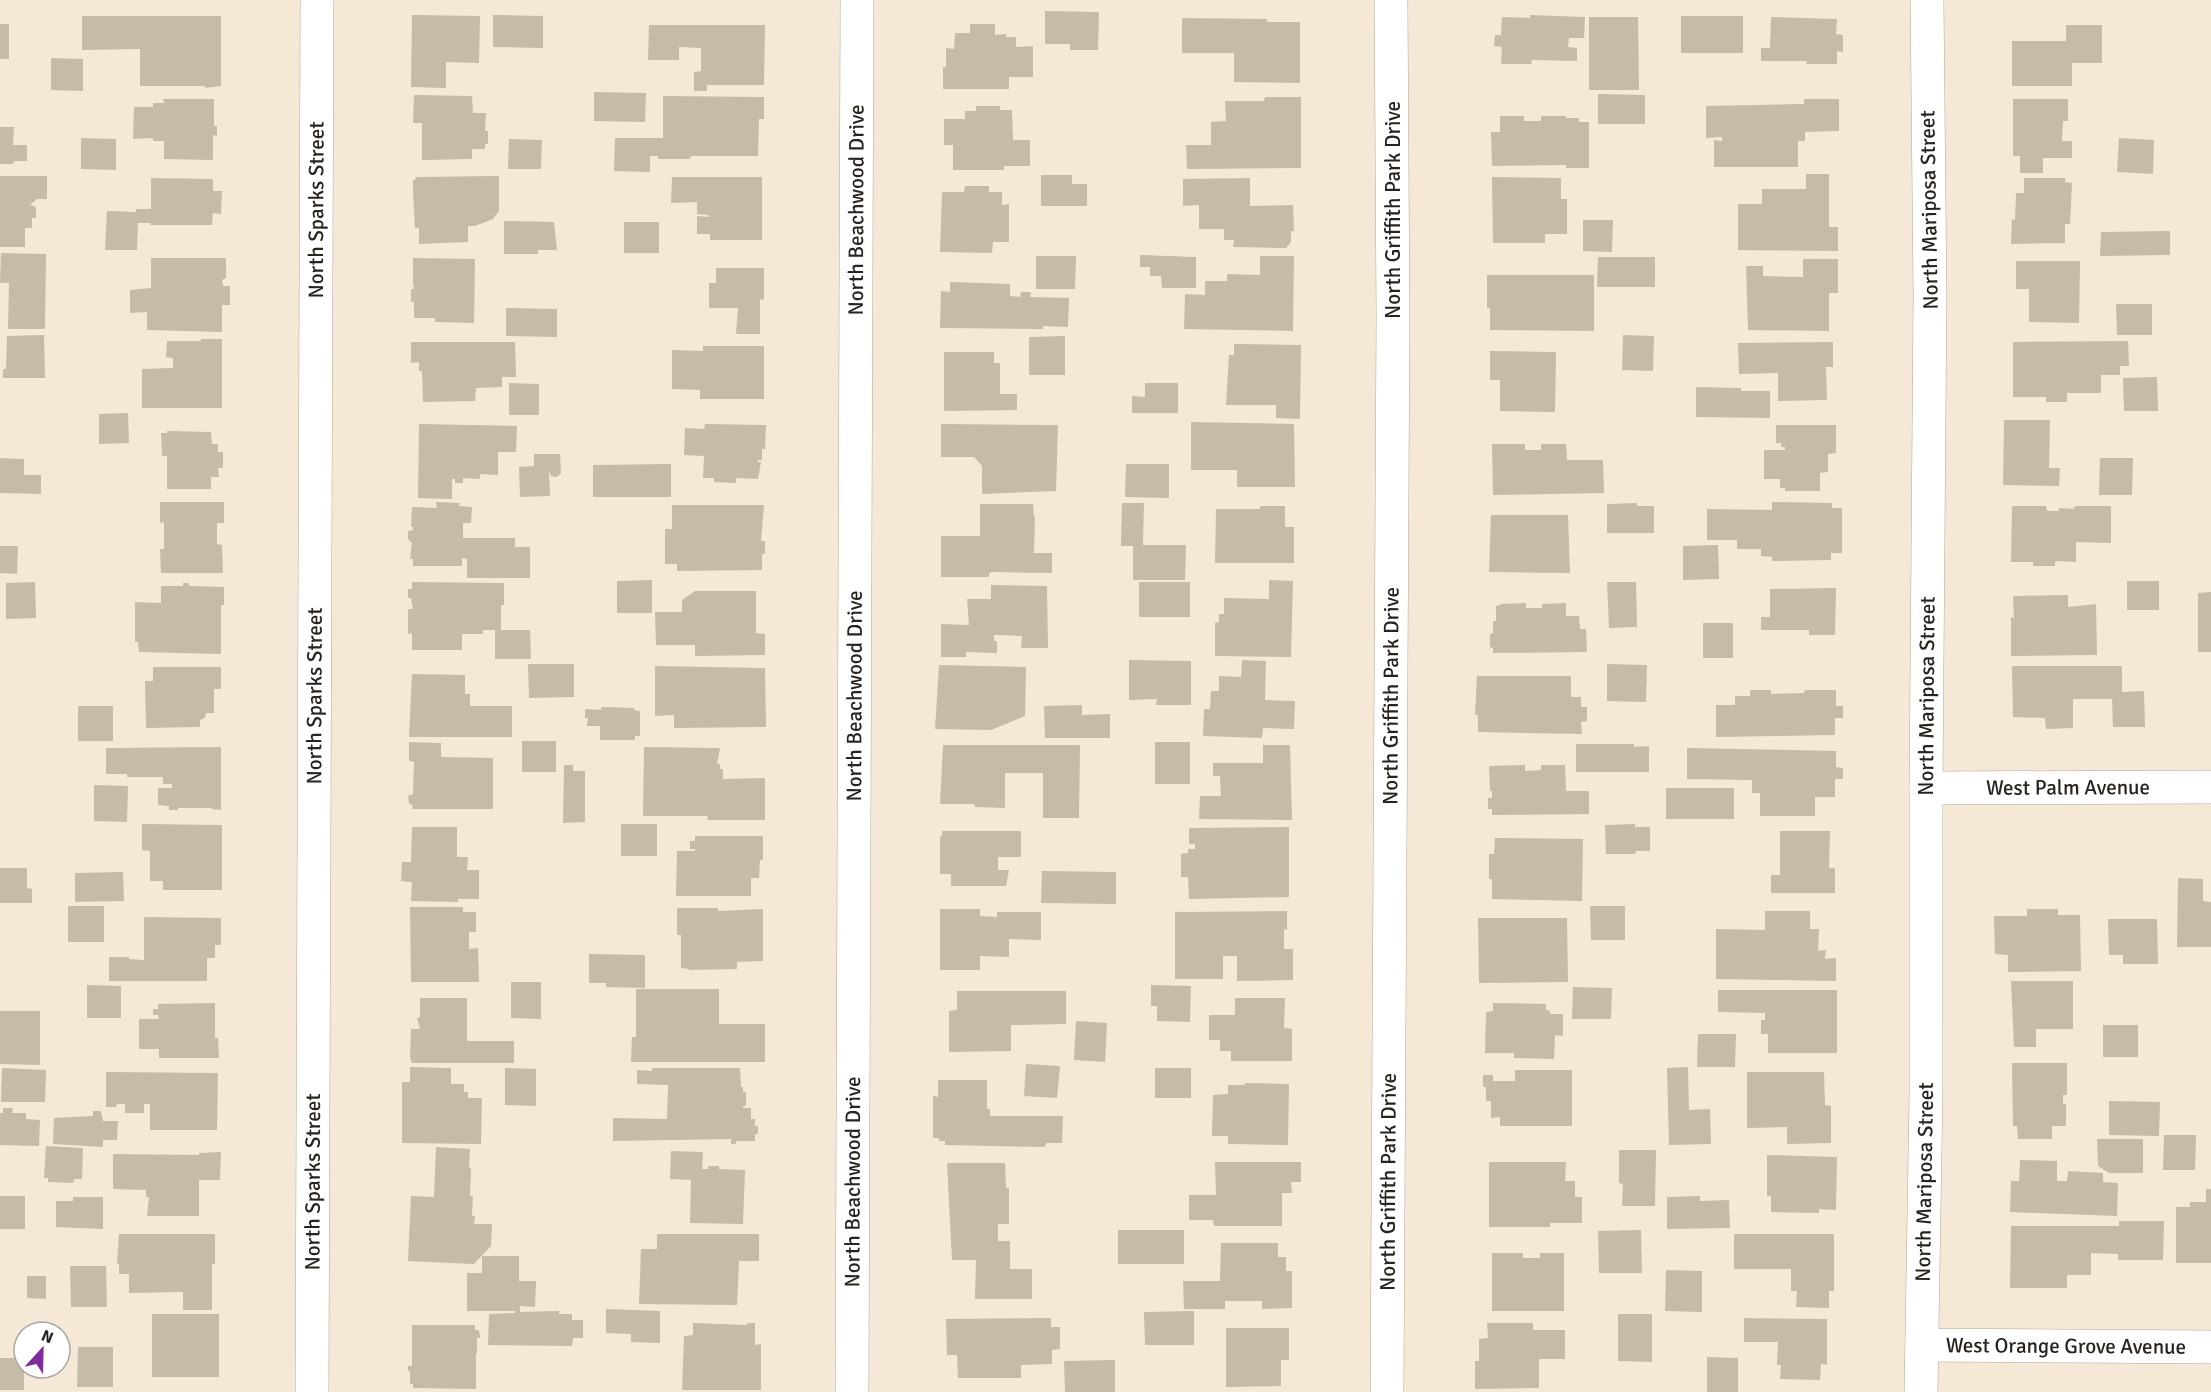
<svg xmlns="http://www.w3.org/2000/svg" width="2211" height="1392" viewBox="0 0 2211 1392" font-family="Signika,sans-serif">
	<rect width="100%" height="100%" fill="#f5e8d6"/>
	<g fill="#c6baa8">
		<path d="M1045,11L1099,12L1098,50H1070V44H1045Z"/>
		<path d="M412,15L480,16L479,63L446,62V88L411,87Z"/>
		<path d="M493,15L543,16V48L493,47Z"/>
		<path d="M1530,15L1585,17L1584,38H1569L1568,47L1577,48V61L1532,60L1531,64H1501L1502,47L1494,46L1495,35H1501L1502,17L1530,18Z"/>
		<path d="M82,16H221V86L205,88V86H140V49L82,50Z"/>
		<rect x="1681" y="16" width="62" height="37"/>
		<path d="M1589,17H1638L1639,90H1589Z"/>
		<path d="M1771,17L1837,19L1836,34L1843,35V52L1837,51V64H1806L1807,61H1761V48H1770Z"/>
		<path d="M1182,18L1267,19V22H1300V83L1234,82V53H1182Z"/>
		<rect x="0" y="24" width="9" height="35"/>
		<path d="M970,24H995V35L1006,34V37H1016V47L1033,46V77H1009V89H943V67H946V48L954,49L955,33H970Z"/>
		<path d="M649,25H765L764,85H707V91H694V72L701,71V48L679,47V60H648Z"/>
		<path d="M2066,25H2102V63H2072V86H2012V41H2066Z"/>
		<path d="M51,58L83,59V91L51,90Z"/>
		<path d="M594,92L646,93L645,122L594,121Z"/>
		<path d="M1598,94L1645,95V124H1598Z"/>
		<path d="M414,95L472,96L473,113H486L485,131H488V144H485V149H472V159L422,160V123H413Z"/>
		<path d="M663,96L764,97V119H759L758,156H691L690,159H658V156H650V172L614,171L615,138H663Z"/>
		<path d="M1265,97H1301V168L1187,169L1186,145H1211V122L1226,121L1225,101H1264Z"/>
		<path d="M163,99H214V126H217V136L213,135V160L164,159V141H153V138L133,139L134,107H153V103H164Z"/>
		<path d="M1804,99H1839V131L1805,132V141H1798V167H1714V140L1722,141V137L1706,138V106L1804,104Z"/>
		<path d="M2013,99H2068V121H2063L2062,141H2072V158H2043V173H2020V156H2013Z"/>
		<path d="M976,106H1000V110H1012L1013,140H1030V166H1004V170H953V145H944V119H965V111H976Z"/>
		<path d="M1500,116H1524V121H1541V116H1566V118H1579V122H1589V168H1566V165L1492,166L1491,132H1500Z"/>
		<path d="M0,127H14L13,145H27V161H14L13,164H0Z"/>
		<path d="M81,138L116,139V170L81,169Z"/>
		<path d="M2119,138L2154,140L2153,174L2117,172Z"/>
		<path d="M509,139L542,140L541,169H508Z"/>
		<path d="M1806,174H1829V227H1838V251L1738,250V204H1762V189H1806Z"/>
		<path d="M1041,175H1072V184H1087V206H1041Z"/>
		<path d="M0,176H47V199H37L30,205L36,207V218H32V228H25V247H0Z"/>
		<path d="M499,176V211L493,219L475,226H468V242L419,244V228H415L413,192V180H415L416,177Z"/>
		<path d="M672,177H762V240H710V234H697V216L709,217L708,215L697,214V202L671,203Z"/>
		<path d="M1492,177L1561,178V199H1567V234H1545V243H1493Z"/>
		<path d="M151,178L213,179V191H222L221,214L213,213L212,225H150L151,223H138L137,250H105L107,211L136,212V209H151Z"/>
		<path d="M1250,178V206L1293,205L1294,231H1291V242L1286,248L1233,247L1234,240H1224V229H1199V205L1183,206V179Z"/>
		<path d="M2024,178H2065V182L2072,183L2070,224H2065V243L2011,244L2012,219L2015,220L2016,193H2024Z"/>
		<path d="M965,186H989V192H1002V205L1009,204V242H993L992,253L940,252L942,192H964Z"/>
		<path d="M1583,220H1613L1612,252L1583,251Z"/>
		<path d="M504,221L554,222L557,250H538V254H504Z"/>
		<rect x="624" y="222" width="35" height="31"/>
		<path d="M2170,231V255L2100,256L2101,232Z"/>
		<path d="M1,253L46,254L45,329H8L9,283H0Z"/>
		<path d="M1140,255L1196,257V288H1162L1161,276H1150V267H1140Z"/>
		<path d="M1036,256H1076L1075,289H1036Z"/>
		<path d="M1260,256H1294L1293,331L1184,329L1185,294L1205,295V281H1227V274L1260,275Z"/>
		<path d="M1598,257H1655V287H1597Z"/>
		<path d="M151,258H226V278L222,280L223,286H230V305H222V332L147,330V312L130,313V290L151,288Z"/>
		<path d="M413,258L475,259L474,323L435,322V318H414V302H411V289H414V285H413Z"/>
		<path d="M1803,259H1838V293H1829V331L1748,330L1746,266H1763V276L1803,277Z"/>
		<path d="M2016,261H2080L2079,323L2029,322V289H2016Z"/>
		<path d="M716,268H764V300L760,299V334H736L738,308H709V283H716Z"/>
		<path d="M1487,275H1594V331L1490,330V308H1487Z"/>
		<path d="M950,282L1010,284V296L1020,297L1021,292H1031L1030,297L1069,298L1068,327L1043,326V329L940,328L941,291L950,292Z"/>
		<path d="M2116,304H2152V335H2117Z"/>
		<path d="M506,308L557,309V337L506,336Z"/>
		<path d="M44,335L45,378H3V369H6L7,336Z"/>
		<path d="M1623,335L1654,336L1653,371L1622,370Z"/>
		<path d="M1065,336V375H1029V337Z"/>
		<path d="M201,339H222V408H142V369L173,368V358L166,357L167,341H201Z"/>
		<path d="M2128,341L2129,366H2120V375H2101V393H2067V402H2046V397H2013V342Z"/>
		<path d="M411,342H515L516,377H502V387L476,388L475,401L423,402L422,371H419V362L411,363Z"/>
		<path d="M1833,342V367H1826L1827,400L1778,401V373L1739,374L1738,343Z"/>
		<path d="M1234,344L1301,345L1300,419L1276,418V405H1226L1229,355H1234Z"/>
		<path d="M703,346H764V399H700V390L672,389V350L703,351Z"/>
		<path d="M1490,351L1556,352L1555,412L1500,411V380H1490Z"/>
		<path d="M944,352H994V363H1000V394H1017V410L944,411Z"/>
		<path d="M2157,377L2158,411H2124L2123,378Z"/>
		<path d="M509,383L539,384V415H509Z"/>
		<path d="M1145,383H1178V413H1132V396L1145,397Z"/>
		<path d="M1696,387L1741,388V391H1770V418L1696,417Z"/>
		<path d="M128,413L129,443L99,444V414Z"/>
		<path d="M2004,420H2050L2049,468H2060L2059,486L2003,485Z"/>
		<path d="M1191,422L1294,424L1295,487H1237V470H1191Z"/>
		<path d="M419,424L517,426L516,452H498V475L480,474V479L463,478V483H455V479H452V499L418,498Z"/>
		<path d="M705,424L766,425L765,449H762V460H758V462H761L758,479L736,478V483L714,482V478H703L704,456L684,455L685,428L704,429Z"/>
		<path d="M941,424L1058,425L1056,491L982,494V466L974,457H941Z"/>
		<path d="M1776,425H1836V453L1828,454V472L1820,473V491H1785V488H1780V479H1764V450H1785V447H1781V443H1776Z"/>
		<path d="M167,431L211,432L212,444H218V452H223V468H218L219,477H211V489H167V456H162L161,433H167Z"/>
		<path d="M1492,444H1525V450H1541V444H1566L1567,460H1603L1604,493L1493,495Z"/>
		<path d="M534,454H560L561,473L557,477L551,476L549,471L550,496L520,497L519,467L534,466Z"/>
		<path d="M0,458L24,459V475H41V494L0,493Z"/>
		<path d="M2100,458H2133L2132,495H2099Z"/>
		<path d="M671,464V497H593V465Z"/>
		<path d="M1126,464H1169V498L1125,497Z"/>
		<path d="M160,502H224V523H217V544L222,545L223,573H161L160,549H164V522L160,523Z"/>
		<path d="M436,502L460,503L459,506L472,507L471,523H463V538H515V547H530V578H467V559L462,558V566H413V559H410L412,543L408,539V531L413,530V527H411L412,507L437,508Z"/>
		<path d="M1772,502L1832,503V508H1842V553H1831V560L1772,561V557L1761,556V549H1737V540H1707V509L1772,510Z"/>
		<path d="M1122,503H1144L1143,545H1186L1185,580H1133V546H1121Z"/>
		<path d="M1637,503V506H1654V533H1607V504Z"/>
		<path d="M980,504H1033L1034,517H1035L1034,553H1052V573L993,572L989,573V577H941V536H980Z"/>
		<path d="M672,505H764L761,541H765V554H762V570L677,571V564H665V529H672Z"/>
		<path d="M1260,506H1285V527H1294V563H1215L1216,509H1260Z"/>
		<path d="M2012,506H2046L2047,511H2059V508L2074,509L2075,506H2111V543L2076,542V562L2055,561V566H2033V562H2011Z"/>
		<path d="M1491,515H1568L1570,573L1489,572Z"/>
		<path d="M1718,545L1719,579L1683,580V546Z"/>
		<path d="M0,546H18L17,574L0,573Z"/>
		<path d="M652,580V613H617V581Z"/>
		<path d="M1269,580L1293,581L1291,657L1215,656V623L1219,622V614H1224V598L1269,599Z"/>
		<rect x="2127" y="581" width="32" height="29"/>
		<path d="M35,582L36,618L6,619V583Z"/>
		<path d="M412,582L504,583V605H501V630H530L531,659H495V630H483V634H462V650H412V633L408,634V609H413L411,598H408V589H412Z"/>
		<rect x="1139" y="582" width="51" height="35"/>
		<path d="M1607,582H1636L1637,627L1609,628Z"/>
		<path d="M183,583H189V586L224,587V605H221V654L139,652L138,642H135V602L161,603V586H183Z"/>
		<path d="M991,585L1047,586L1048,648H1021L1022,636L994,635V641H997V653L966,652V657H941V624L969,625L967,599H991Z"/>
		<path d="M1836,588L1835,635H1809V630H1761V617H1770V589Z"/>
		<path d="M695,591H756V633L765,634V655L695,656V645H656L655,612H682V600Z"/>
		<path d="M2211,592V652H2198V593Z"/>
		<path d="M2068,595V607L2096,604L2097,655L2011,656V617L2014,618L2013,596Z"/>
		<path d="M1526,603V608H1542V604L1566,603V616H1579L1580,629H1586L1587,652L1493,653V648L1490,647V634L1493,633V621H1496V606L1500,605L1501,604Z"/>
		<rect x="1703" y="623" width="30" height="35"/>
		<path d="M1129,660L1191,661V705H1156L1157,699L1129,700Z"/>
		<path d="M1242,660L1266,661L1265,700L1295,701L1294,729L1263,728L1262,738L1203,736L1204,709H1210L1211,691H1219V676L1241,677Z"/>
		<path d="M528,664H574V697L529,698Z"/>
		<path d="M1607,664L1647,665L1646,702L1607,701Z"/>
		<path d="M939,665L1026,667L1025,716L991,730L935,729Z"/>
		<path d="M655,666L765,668L766,727L674,728V715L655,716Z"/>
		<path d="M2012,666H2122V692L2144,691L2145,727H2113L2112,699H2073V728L2046,729L2045,718L2013,717Z"/>
		<path d="M153,667H221V689H214V713H206L205,718L200,720V727L146,728L145,681H153Z"/>
		<path d="M412,674L465,675V694H470V706H512V737H409Z"/>
		<path d="M1477,676H1571V697H1581V707H1587V721L1581,722L1582,734L1478,732V715H1475Z"/>
		<path d="M1750,690H1771V694L1804,693L1805,690H1836V706H1843V718H1835V735L1716,737V705H1735V696H1750Z"/>
		<path d="M1082,705V715L1110,714V738H1045L1044,706Z"/>
		<rect x="78" y="706" width="35" height="35"/>
		<path d="M601,707L634,708V710L640,711V736H635V740H600V726H587L588,718H585V709L601,710Z"/>
		<rect x="522" y="741" width="34" height="31"/>
		<path d="M409,742L441,743V757L493,758V809H412L413,806L409,803L408,796L413,794L414,762L409,761Z"/>
		<rect x="1155" y="742" width="35" height="42"/>
		<path d="M1576,744H1634V747L1649,746V772H1576Z"/>
		<path d="M943,745H1080L1079,818H1043V773H1005V808L975,807L974,804H940Z"/>
		<path d="M1263,745H1290L1292,820L1199,819L1200,796H1221L1220,776H1213V763H1263Z"/>
		<path d="M221,747V810L212,809V808H178V810H169V806L158,805V788H172V784H163V777H127V774H106V748Z"/>
		<path d="M644,747L720,748L717,764H720V769H723V779L765,778V820H708L707,816H643Z"/>
		<path d="M1687,748L1836,751V767L1843,768V779H1835V797H1815V816H1760V793H1752V780L1687,779Z"/>
		<path d="M564,765H573V771H585V822L563,823Z"/>
		<path d="M1525,765V771L1541,770V765H1565L1566,791H1589V814L1492,815V809H1488V798H1492V791H1490L1489,766Z"/>
		<path d="M94,785L128,786L127,822L94,821Z"/>
		<rect x="1666" y="788" width="68" height="31"/>
		<path d="M142,824L222,825V890H163V881H150V851L142,850Z"/>
		<rect x="621" y="824" width="36" height="32"/>
		<path d="M1635,824V827H1650V851H1636L1635,854H1606L1605,825Z"/>
		<path d="M412,827H457V857H468L467,870H479V899H458V902L411,901L412,882L401,881L402,862H411Z"/>
		<path d="M1289,827V897L1189,899L1188,877H1181V854L1188,853V849H1195V844H1189V828Z"/>
		<path d="M942,831H1021V857H998V870H1009L1006,886H951V874H940V836H942Z"/>
		<path d="M1780,831H1830L1829,868H1835V893H1771V875H1780Z"/>
		<path d="M695,836H763V860H760L759,878H751V896H676L677,851H695V849H690V841H695Z"/>
		<path d="M1495,838L1583,839L1582,901L1492,899V879H1489V854H1494Z"/>
		<path d="M0,868H27V888L32,889V903H0Z"/>
		<path d="M1042,871L1116,872V904L1041,903Z"/>
		<path d="M123,872L124,901L75,902V873Z"/>
		<path d="M2178,878L2203,879V901L2211,902V947H2177Z"/>
		<rect x="68" y="906" width="36" height="36"/>
		<path d="M1590,906H1625V940H1591Z"/>
		<path d="M410,907H463V912H476V932H469V949L478,948L479,982H411Z"/>
		<path d="M677,908H718V911L763,909V961L737,962V969L689,970V969L681,968V935H677Z"/>
		<path d="M940,909H980V916L997,917V912H1041V940L1009,939V957L980,956V970H940Z"/>
		<path d="M2027,909H2058V915H2080L2081,971L2008,972V955L1995,954L1994,916H2027Z"/>
		<path d="M1287,911V930L1284,929V949H1293V980L1237,981V956H1223V979H1175V912Z"/>
		<path d="M1765,911H1810V929H1819L1818,951L1826,950L1825,959L1836,958V981L1716,979V929L1765,930Z"/>
		<path d="M144,917L221,918V945H215V958H207V981H109V957H129V959L144,960Z"/>
		<path d="M1478,918H1567L1568,982L1479,983Z"/>
		<path d="M2108,919H2157L2158,964H2123V955H2109Z"/>
		<path d="M589,954L645,955V988L606,987V983H589Z"/>
		<path d="M2011,981H2073V1029H2036V1047H2014Z"/>
		<path d="M511,982H541V1019L511,1018Z"/>
		<path d="M87,985L121,986V1018H87Z"/>
		<path d="M1151,985L1191,986L1190,1022L1157,1021V1006H1151Z"/>
		<path d="M1573,987L1612,988L1611,1019H1572Z"/>
		<path d="M636,989H719V1024H765V1062H631L632,1037H636Z"/>
		<path d="M1718,990H1837V1053H1768V1034H1761V1020H1765V1013L1718,1012Z"/>
		<path d="M957,991H1066V1024L1011,1025V1051L949,1052V1011L957,1010Z"/>
		<path d="M420,998H467V1041H514V1063H412L410,1057L411,1029H420L417,1018L420,1017Z"/>
		<path d="M1235,998H1285L1284,1028L1292,1029V1061H1231V1051H1220V1040H1209V1015H1235Z"/>
		<path d="M215,1003V1038H218L219,1058H159V1049H139V1019H159L158,1015H153V1009H158V1004Z"/>
		<path d="M1493,1003L1546,1004V1010L1550,1011V1014H1563V1036L1555,1035L1554,1059L1514,1058V1053H1485L1486,1012L1493,1011Z"/>
		<path d="M0,1011H40V1065L0,1064Z"/>
		<path d="M1076,1021L1107,1023L1105,1062L1074,1060Z"/>
		<rect x="2103" y="1025" width="35" height="32"/>
		<path d="M1698,1034H1736L1735,1067H1697Z"/>
		<path d="M2012,1063H2067V1095H2063V1104H2066V1126H2052V1139H2018L2017,1126H2013Z"/>
		<path d="M1026,1064L1060,1066L1057,1098L1024,1096Z"/>
		<path d="M410,1067L451,1068V1084H464V1092H468V1098H482L481,1144L402,1143V1082H410Z"/>
		<path d="M1688,1067L1689,1110L1710,1109L1711,1144L1669,1145L1667,1068Z"/>
		<path d="M2,1068L46,1070L45,1102H1Z"/>
		<path d="M505,1068L536,1069V1106L505,1105Z"/>
		<path d="M652,1068H740L741,1087H743V1092H746V1106H743V1108H751V1119H755V1126H758V1134H755V1141H736V1144H731V1139L613,1141V1118L667,1119L668,1085L637,1084V1070L652,1071Z"/>
		<rect x="1155" y="1068" width="36" height="30"/>
		<path d="M1515,1070H1572V1126H1500V1117L1491,1118V1101H1486V1087H1483V1075H1493V1081H1515Z"/>
		<path d="M106,1072L218,1073L217,1130H150V1104H144V1113H125V1104H117L116,1107H106Z"/>
		<path d="M1747,1072H1824L1825,1105L1831,1106V1143L1787,1144V1127L1747,1128Z"/>
		<path d="M938,1080H987V1109H990V1116H1063L1062,1143H1046L1045,1147L945,1145V1141H939V1138H933V1096L938,1097Z"/>
		<path d="M1245,1083L1289,1084L1288,1145L1228,1144V1136H1212L1213,1095L1228,1094V1085H1245Z"/>
		<path d="M2109,1101L2160,1102L2159,1136L2109,1135Z"/>
		<path d="M3,1108H13L12,1113H26V1119L40,1120L39,1146L0,1145V1113H3Z"/>
		<path d="M93,1111H101L103,1121H118L117,1140H103V1147L53,1144L54,1118L93,1116Z"/>
		<path d="M2164,1135H2196L2195,1170H2163Z"/>
		<path d="M2097,1139H2143V1173H2109L2098,1166Z"/>
		<path d="M46,1146L83,1148L82,1179H74L73,1183L48,1182V1178H44Z"/>
		<path d="M436,1147L470,1149L469,1168H471L470,1196H473L472,1216H475L474,1224H492L491,1246L474,1264L408,1261L411,1196L434,1197Z"/>
		<path d="M1619,1150H1656L1655,1206H1622L1623,1184L1619,1183Z"/>
		<path d="M671,1151L703,1152L702,1169H709L708,1166H719V1169L745,1170L743,1224L690,1223L691,1180L670,1179Z"/>
		<path d="M221,1152L220,1180H199V1216H147L149,1197H146V1190L113,1189V1154L199,1155V1153Z"/>
		<path d="M1767,1155L1837,1157L1836,1210L1819,1209V1213L1771,1212V1196H1767Z"/>
		<path d="M2020,1160L2057,1161V1181H2067L2068,1171L2103,1173V1182L2118,1183L2117,1216L2010,1212L2011,1181H2019Z"/>
		<path d="M1215,1162H1301V1182H1291L1292,1193H1282V1226H1214L1213,1220H1189V1195H1216Z"/>
		<path d="M1489,1162H1566L1565,1181H1575V1197H1582V1223H1550V1227H1489Z"/>
		<path d="M947,1163H1005L1006,1188H1009V1224H998V1241H1010V1269H1032V1299H975L976,1260H952Z"/>
		<path d="M2206,1189H2211V1263H2176V1207H2190V1202H2206Z"/>
		<rect x="0" y="1196" width="25" height="33"/>
		<path d="M1700,1196V1201L1729,1200L1730,1228L1667,1229V1197Z"/>
		<path d="M73,1197H103V1229L56,1227V1201H73Z"/>
		<path d="M2119,1221H2164L2163,1260H2118V1254L2091,1253V1275H2067V1288H2010L2011,1226H2119Z"/>
		<rect x="1118" y="1230" width="66" height="34"/>
		<path d="M1641,1230L1642,1273H1599L1598,1231Z"/>
		<path d="M119,1234H215V1264H212V1310H183V1292L129,1293V1274H119V1264H117Z"/>
		<path d="M657,1234H759V1261H739L737,1305L639,1304L641,1249H657Z"/>
		<path d="M1734,1234H1834V1291H1829V1308L1796,1307L1797,1291H1791V1269H1734Z"/>
		<path d="M1221,1243H1278V1257H1286V1271H1292V1308L1262,1309V1301H1225V1309H1184L1183,1281H1220Z"/>
		<path d="M1492,1253H1523V1258H1540V1253H1564V1311H1492Z"/>
		<path d="M482,1256H519V1281H536L535,1307L520,1306V1312L559,1311V1314H572V1320H583V1338H573L572,1346L488,1345L489,1314L515,1313V1311H467V1273H482Z"/>
		<path d="M70,1266H106L107,1307H71Z"/>
		<path d="M1666,1270L1702,1271V1312L1665,1311Z"/>
		<path d="M27,1276H46V1299L27,1298Z"/>
		<path d="M606,1309L660,1311V1343L631,1342V1334L606,1333Z"/>
		<path d="M1194,1311V1345H1145L1144,1312Z"/>
		<rect x="152" y="1314" width="67" height="63"/>
		<path d="M1618,1314H1652V1362L1618,1361Z"/>
		<path d="M1051,1318V1327H1060V1349L1052,1350V1364L1021,1365V1378H958L957,1355H947L946,1319Z"/>
		<path d="M1744,1318L1827,1319V1365L1821,1364L1820,1380L1780,1379L1781,1365H1777L1778,1342H1744Z"/>
		<path d="M693,1323L747,1325V1323H755V1345L761,1344V1390H682L684,1336L693,1335Z"/>
		<path d="M1487,1323H1533V1330H1565V1359H1539V1388L1475,1389V1361H1479V1339L1488,1338Z"/>
		<path d="M412,1325H475V1330H479L480,1338H477V1354H476V1389L413,1388V1384H410V1371H408V1366H412Z"/>
		<path d="M1226,1328H1289V1360H1281V1386L1226,1387Z"/>
		<path d="M78,1347H113V1387H77Z"/>
		<path d="M1707,1357L1738,1358V1392H1707Z"/>
		<rect x="0" y="1358" width="24" height="32"/>
		<path d="M1115,1360V1392H1065L1064,1361Z"/>
	</g>
	<g fill="none" stroke-linecap="round" stroke-linejoin="round">
		<g stroke="#b1a594" stroke-width="34">
			<g id="minor">
				<path id="s1" d="M1926,788L2211,787"/>
				<path id="s2" d="M1922,1345L2211,1347"/>
				<path id="s3" d="M312,1392L317,0"/>
				<path id="s4" d="M852,1392L857,0"/>
				<path id="s5" d="M1387,1392L1393,317L1391,0"/>
				<path id="s6" d="M1921,1392L1926,1093V788L1930,296L1927,0"/>
			</g>
		</g>
		<use href="#minor" stroke="#fff" stroke-width="33"/>
	</g>
	<g text-anchor="middle" stroke-width="4.5" stroke-linejoin="round" paint-order="stroke">
		<g font-size="21" fill="#28231d" stroke="#fff">
			<text dy="7" stroke="none"><textPath href="#s3" startOffset="1182">North Sparks Street</textPath></text>
			<text dy="7" stroke="none"><textPath href="#s4" startOffset="1182">North Beachwood Drive</textPath></text>
			<text transform="translate(1393 210) rotate(-90)" y="7">North Griffith Park Drive</text>
			<text transform="translate(1929 210) rotate(-91)" y="7">North Mariposa Street</text>
			<text dy="7" stroke="none"><textPath href="#s3" startOffset="696">North Sparks Street</textPath></text>
			<text dy="7" stroke="none"><textPath href="#s4" startOffset="696">North Beachwood Drive</textPath></text>
			<text dy="7" stroke="none"><textPath href="#s5" startOffset="696">North Griffith Park Drive</textPath></text>
			<text dy="7" stroke="none"><textPath href="#s6" startOffset="696">North Mariposa Street</textPath></text>
			<text dy="7" stroke="none"><textPath href="#s1" startOffset="142">West Palm Avenue</textPath></text>
			<text dy="7" stroke="none"><textPath href="#s3" startOffset="210">North Sparks Street</textPath></text>
			<text dy="7" stroke="none"><textPath href="#s4" startOffset="210">North Beachwood Drive</textPath></text>
			<text dy="7" stroke="none"><textPath href="#s5" startOffset="210">North Griffith Park Drive</textPath></text>
			<text dy="7" stroke="none"><textPath href="#s6" startOffset="210">North Mariposa Street</textPath></text>
			<text dy="7" stroke="none"><textPath href="#s2" startOffset="144">West Orange Grove Avenue</textPath></text>
		</g>
	</g>
	<g transform="translate(42 1350) rotate(22)"><circle r="28" fill="#ffffff" stroke="#a9a7a5" stroke-width="1.5"/>
	<path d="M0-4.5L10 22L0 15L-10 22Z" fill="#7c2c9c"/>
	<text y="-9" font-size="16" font-weight="bold" text-anchor="middle" fill="#28231d">N</text>
	</g>
</svg>
